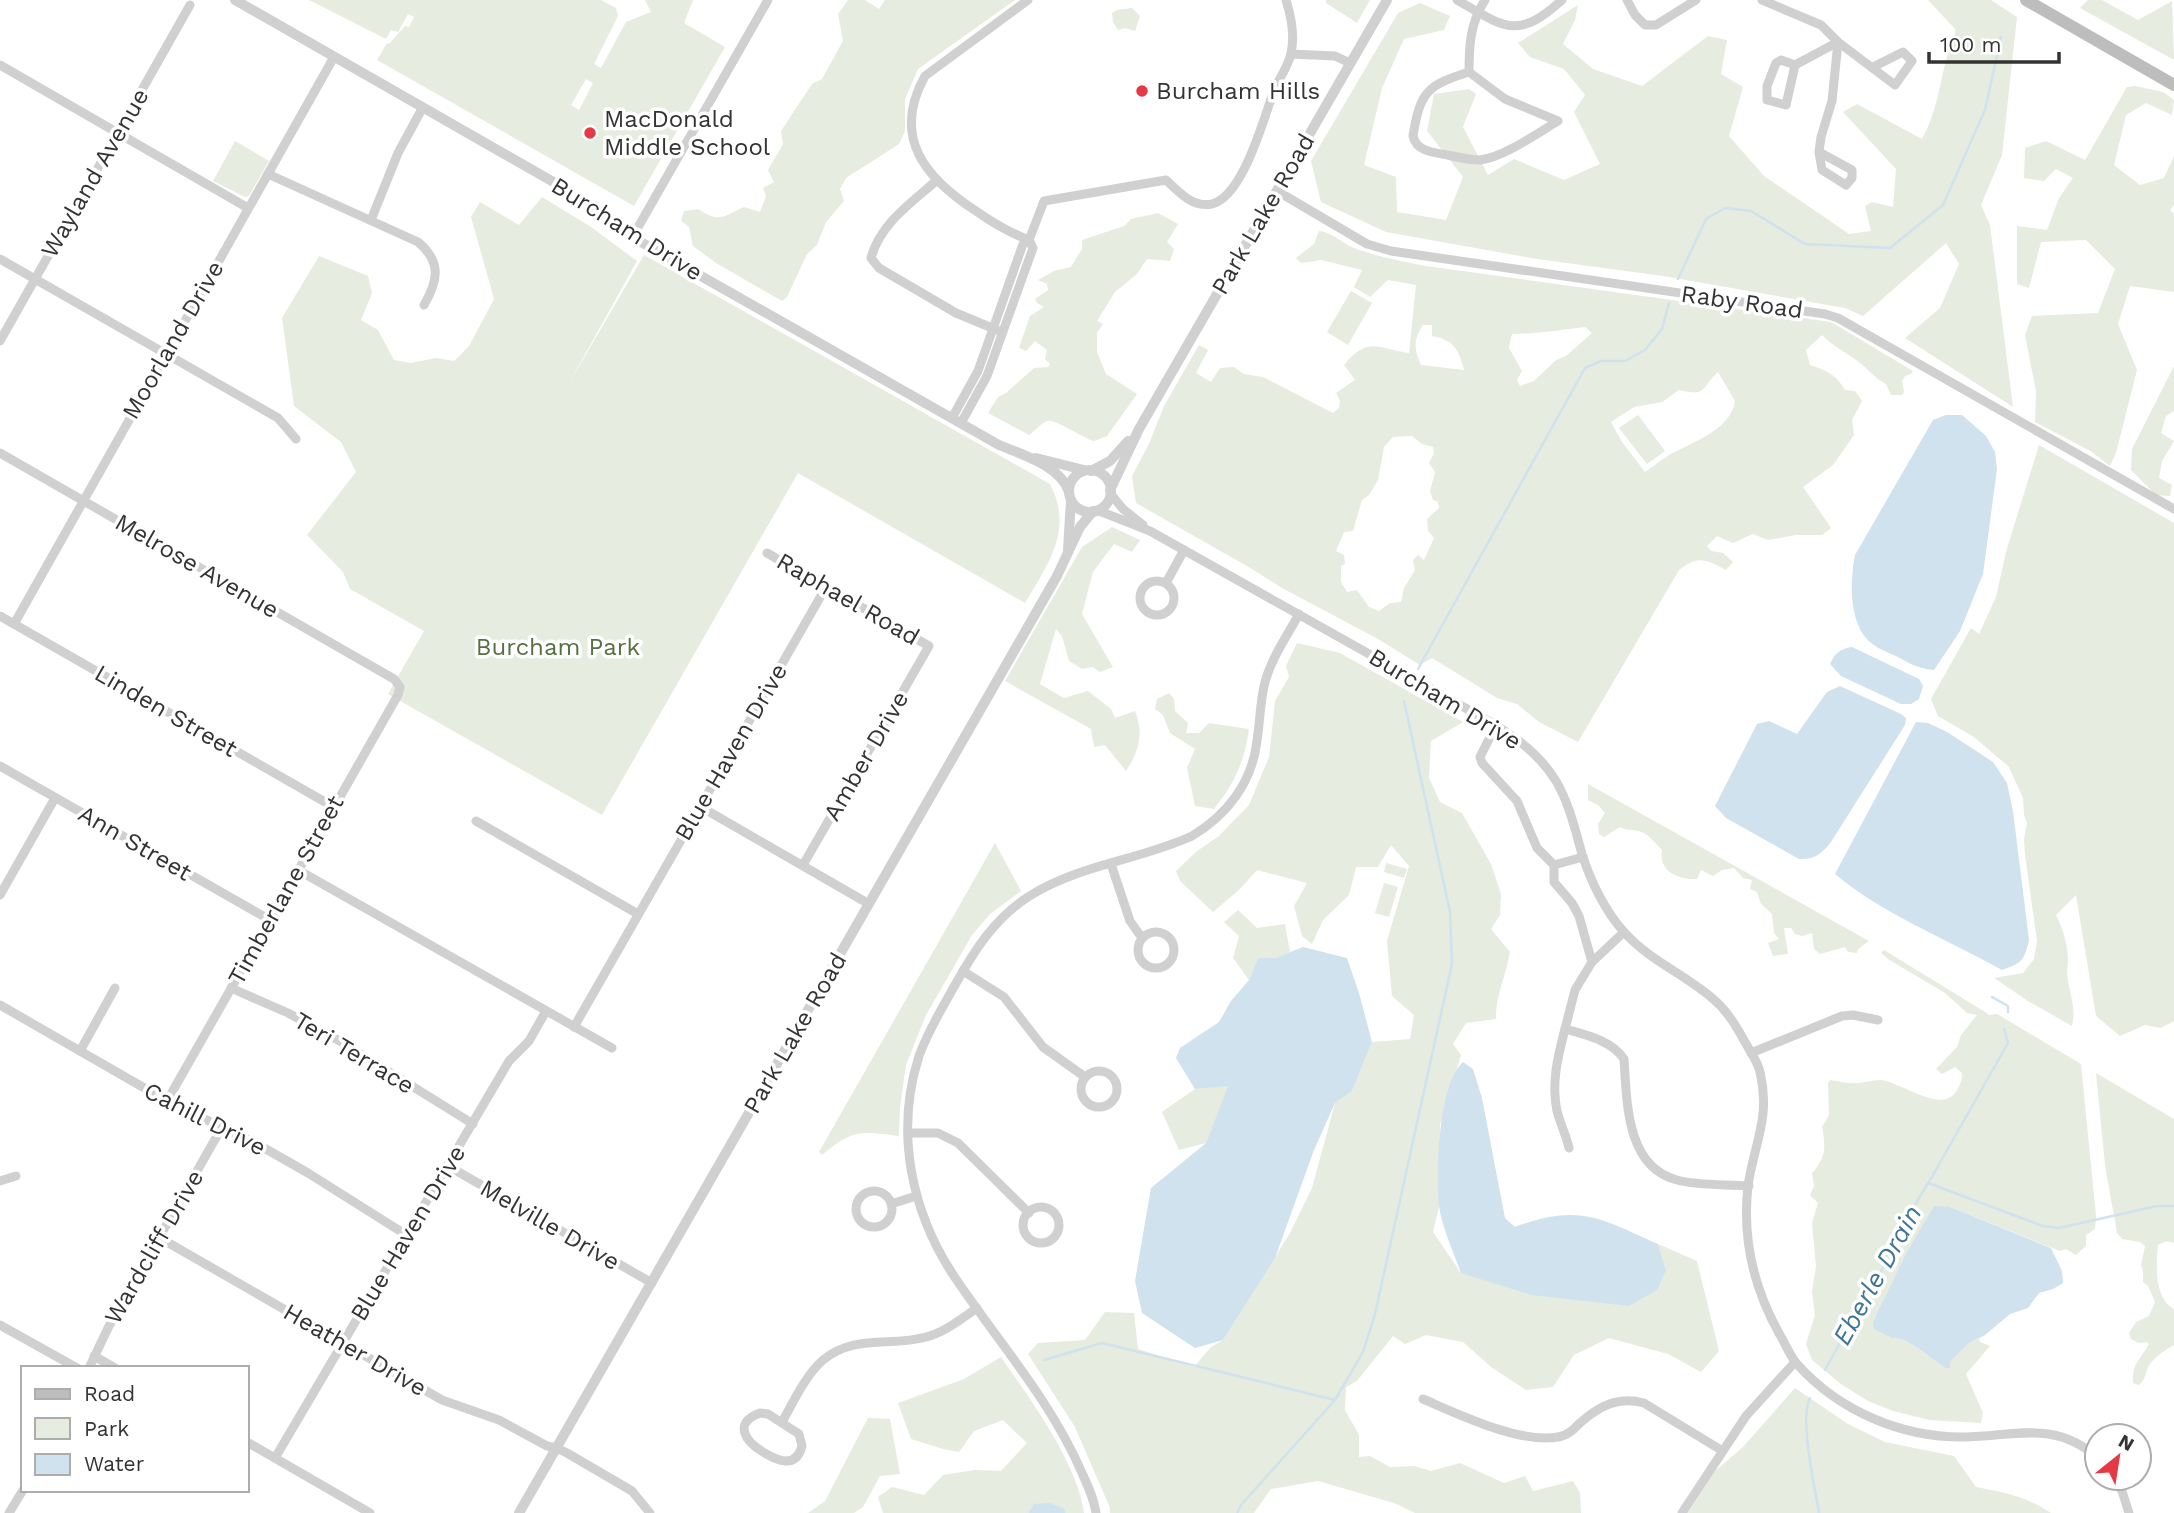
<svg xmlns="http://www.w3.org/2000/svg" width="2174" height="1513" viewBox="0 0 2174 1513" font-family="'Work Sans',sans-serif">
	<rect width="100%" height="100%" fill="#fff"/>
	<g fill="#e6ecdf" fill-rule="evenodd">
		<path d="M309,0H601L616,8L618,16L594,64L601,68L626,22L651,12L645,0H693L684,23L725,47L634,206L377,60L387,43L389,44L405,26L409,27L414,17L408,14L398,32L391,30L386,39ZM586,79L593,83L579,110L571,105Z"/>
		<path d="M848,0H865L879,9L885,0H1015L918,69L905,99V131L899,144L846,178L840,189L844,201L826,222L817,245L807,254L787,297L782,301L716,263L693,246L689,227L681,221L684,211L698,209C719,223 723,217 744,207L760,212L766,196L763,188L774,182L768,170L783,144L781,131L812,84L822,79L843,41L838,14Z"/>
		<path d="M1326,0H1370L1357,23L1326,3Z"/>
		<path d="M1928,0H1991L2017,17L2002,155L1981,205L1990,225L2013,407L1905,338L1940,308L1959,264L1946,243L1863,316L1845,308L1663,276L1537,259L1386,232L1321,202L1311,161L1398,13L1420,3L1450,16L1444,30L1404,39L1382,88L1364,165L1396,177L1397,212L1446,220L1463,177L1427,131L1434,94L1469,89L1476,94L1463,127L1488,175L1514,159L1564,180L1600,164L1574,112L1585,95L1564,69L1530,57L1518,43L1578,5L1575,20L1563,44L1593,69L1642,86L1708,36L1727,40L1721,74L1743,87L1729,136L1764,176L1849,234L1871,231L1865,206L1872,202L1893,207L1896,169L1843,112L1857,104L1922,139C1942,103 1940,66 1956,30Z"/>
		<path d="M2088,0H2102L2138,20L2172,1L2174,60L2080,8Z"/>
		<path d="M1132,8L1140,16L1135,31L1125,28L1118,30L1113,22L1112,13L1117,10Z"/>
		<path d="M2135,86L2163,92L2174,100L2172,115L2146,103L2126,115L2114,165L2140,185L2164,178L2174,156V205L2170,210L2174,214V292L2130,286L2118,324L2137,370L2116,453L2110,466L2092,452L2035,422L2036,391L2025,335L2032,316L2098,313L2115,269L2086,240L2041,242L2029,288L2017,284V226L2047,230L2059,198L2073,178L2056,169L2044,181L2024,178L2025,148L2046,141L2085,160L2127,87Z"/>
		<path d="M235,141L269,161L249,196L245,197L213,181Z"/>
		<path d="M542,197L591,227L637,261L568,385L644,255L1050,484C1074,530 1048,564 1025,603L798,473L602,815L388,694L424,631L350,589L343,572L307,535L356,472L341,442L294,406L282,318L319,256L368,276L372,293L361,320L378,330L394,360L411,363L436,358L454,361L469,346L494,299L471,217L480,202L519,225Z"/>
		<path d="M1158,213L1178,224L1167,242L1174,249L1170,261L1147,259L1137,274L1115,292L1097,321L1103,324L1097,333V352L1106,374L1137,394L1107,436L1094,441C1084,439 1055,418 1047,421C1041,423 1035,431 1029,435L988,413L998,397L1006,393L1034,368L1048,367L1050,364L1045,359L1047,350L1035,341L1026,351L1019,348L1030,316L1044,307L1037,303L1035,299L1048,290L1047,284L1038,280L1054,271L1071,267L1082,249V240L1124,226L1131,219Z"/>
		<path d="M1319,231C1332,232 1342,243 1354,248C1378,257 1401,261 1426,266L1831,322L1913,371L1911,374L1905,376L1902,381L1904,392L1902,395H1891L1886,384C1875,378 1869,370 1859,362C1846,352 1835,348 1822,335L1806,350L1810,365C1827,370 1836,375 1845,390L1855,391L1862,401L1852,420L1854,435L1833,465L1803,487L1831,528L1822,535H1796L1768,540L1753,534L1733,543L1717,536L1707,546L1711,551L1723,553L1733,562L1726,570C1705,559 1699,555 1679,570L1578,742L1539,722L1517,704L1497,698L1432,658L1420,665L1378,639L1282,588L1247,566L1136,503L1132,476L1149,444L1164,406L1199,345L1208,350L1196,373L1211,382L1220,368L1234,367L1244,374L1263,377L1333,413L1339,408L1340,401L1336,393L1355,380L1344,365C1368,336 1376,348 1409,353L1416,285L1388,280L1370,297L1354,287L1362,270L1321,260L1301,263L1296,258L1314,244ZM1423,325H1432V336C1454,340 1459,350 1464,370L1421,365C1414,350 1413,340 1423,325ZM1585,327L1592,333L1566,356L1556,360L1534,381L1520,386L1517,380L1522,371L1509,348L1512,334C1537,334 1560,330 1585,327ZM1718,372L1735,401C1731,429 1695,441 1673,453C1663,458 1654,466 1645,472L1622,442L1611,422L1634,407L1662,402L1679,390C1708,397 1701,387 1718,372ZM1412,436L1422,444L1433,447L1434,453L1429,463L1435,472L1430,491L1433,500L1438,502L1439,508L1427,519L1428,531L1434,538L1424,560L1418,555L1413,560L1415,570L1404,588L1401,602L1390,603L1379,611L1369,607L1357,590L1347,592L1341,582V566L1345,564L1344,555L1336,551L1344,532L1353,531L1362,500L1369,495L1378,480L1384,447L1393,437Z"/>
		<path d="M1351,291L1372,303L1348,345L1327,332Z"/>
		<path d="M2174,366V411L2166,416L2161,433L2174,441L2162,461L2159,478L2172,485L2170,496L2156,495L2131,470L2132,449Z"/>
		<path d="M1638,415L1665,451L1647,464L1619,428Z"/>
		<path d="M2039,445L2174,523V1021L2161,1028L2145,1025L2120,1036L2096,1016L2076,895L2056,915C2063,929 2067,942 2068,959C2068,966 2066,974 2068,981C2071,998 2076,1009 2072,1026L2028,1001L1994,978L2023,973L2034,959L2037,941L2025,855L2024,839L2027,823L2024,815L2023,798L2009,767L1974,737L1938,716L1931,699L1971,628L1979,634L1996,597L2006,552Z"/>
		<path d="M1112,527L1140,540L1132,552L1114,544L1093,572L1082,614L1113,667L1100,672L1093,667L1082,669L1069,661L1062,636L1056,629L1040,684L1064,698L1088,691L1111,709L1115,718L1135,711C1144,733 1139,752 1126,771L1105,745L1094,747L1091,729L1005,681L1082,547Z"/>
		<path d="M1297,643L1340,653L1463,722L1431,741L1429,778L1440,802L1462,813L1491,864L1501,894L1500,915L1491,929L1510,952C1506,975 1495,998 1496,1019L1466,1023L1453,1044L1461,1055L1440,1125L1439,1207L1433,1232L1461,1273L1666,1270L1658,1244L1697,1261L1719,1351L1701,1372L1668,1354L1609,1338L1574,1355L1553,1387L1526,1390L1491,1367L1463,1342L1426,1335L1405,1344L1393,1336L1357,1381L1346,1387L1345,1410L1359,1435V1457L1370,1456L1390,1467L1414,1466L1431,1471L1460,1463L1504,1483L1525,1476L1533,1491L1573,1481L1580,1493L1581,1513H1415L1394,1503L1318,1481L1271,1489L1254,1513H1110V1508L1075,1427L1028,1354L1038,1343L1085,1340L1105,1312L1134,1313L1138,1349L1194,1367L1211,1347L1223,1340L1290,1233L1312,1188L1335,1103L1352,1091L1372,1042L1410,1039L1414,1015L1392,996L1387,941L1409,866L1391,845L1378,867H1356L1349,895L1323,920L1312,944L1302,936L1294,906L1307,883L1257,870L1239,890L1213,912L1180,881L1176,871L1197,851L1219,836L1249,805L1269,757L1275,701L1289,677L1286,666Z"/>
		<path d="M1169,693L1174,699L1175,711L1188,723L1186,733H1199L1209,723L1249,729C1244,763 1235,782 1214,809L1195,806L1187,768L1195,749L1170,733L1163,715L1155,709L1157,699Z"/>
		<path d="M1588,784L1869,941L1858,949L1857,953L1848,952L1845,947L1820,954L1814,949L1812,933L1802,936L1795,934L1791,928H1784L1788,954L1773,956L1768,943L1779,939L1774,933L1772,914L1761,904L1757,892L1750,889L1752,880L1743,878L1734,868L1722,870L1713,876L1701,870L1697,879C1678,880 1658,871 1662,850C1655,843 1648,833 1638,831C1631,829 1627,831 1620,827L1604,837L1599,834L1598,824L1605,813L1598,805L1588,800Z"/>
		<path d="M995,843L1021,891L990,914L972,935L926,1015L906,1065L900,1107L899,1136C860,1131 853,1129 822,1155L819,1152Z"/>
		<path d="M1386,863L1407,869L1404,878L1384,872Z"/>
		<path d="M1384,883L1398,887L1389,917L1375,913Z"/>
		<path d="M1238,910L1257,928L1285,924L1290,952L1275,958H1258L1249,980L1233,958L1239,936L1224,922Z"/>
		<path d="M1884,950L1985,1012L1989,1015L1997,1014L2081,1064L2096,1216L2095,1229L2086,1235V1246L2076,1255L2066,1249L2060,1251L1950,1207L1873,1322L1892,1338L1902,1339L1915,1346L1945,1368H1950V1362L1969,1343L1979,1338L1980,1342L1990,1346L1966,1374L1983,1413L1981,1423L1929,1420L1893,1411L1868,1401L1841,1384L1812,1360L1806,1344L1815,1315L1812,1291L1816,1266L1812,1223L1818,1203L1810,1195L1814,1186L1812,1173C1826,1158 1826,1147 1822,1127L1829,1115L1828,1083L1830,1080C1837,1081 1845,1083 1852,1083C1861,1084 1871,1080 1880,1080C1901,1081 1945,1118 1958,1088C1961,1083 1962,1079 1962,1073L1955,1067L1942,1074L1936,1069L1957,1047L1961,1035L1977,1015L1967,1013L1945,993L1888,959L1881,953Z"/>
		<path d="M2096,1073L2174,1119V1243L2167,1241L2158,1245C2156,1266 2154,1298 2174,1309V1345C2164,1351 2152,1358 2147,1369C2145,1376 2145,1379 2139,1385L2133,1383C2132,1363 2140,1360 2149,1344L2147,1342L2139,1343L2131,1339L2129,1333L2136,1322L2149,1316L2155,1302L2148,1286L2143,1282V1270L2141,1266L2145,1246L2140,1242L2122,1239L2117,1233L2105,1165Z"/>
		<path d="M1229,1085L1206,1143L1179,1150L1162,1112L1195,1089Z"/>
		<path d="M1001,1357C1030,1399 1077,1462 1084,1513H1066L1064,1508L1034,1505L1028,1513H883L878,1497L892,1487L924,1495L943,1475L975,1470L1001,1471L1027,1443L1003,1420L974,1431L959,1452L943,1449L911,1439L898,1403L964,1379Z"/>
		<path d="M1795,1388L1848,1424L1885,1442L1954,1456L1976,1487C2003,1492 2028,1497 2051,1513H1688L1715,1471L1743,1447Z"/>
		<path d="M868,1418L890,1419L900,1474L880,1476L863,1507L854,1513H808L825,1501Z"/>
	</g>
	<g fill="#cfe2ee">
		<path d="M1946,415H1962L1986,436L1995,452L1997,469L1983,574L1960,631L1934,670C1920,669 1910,664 1898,657C1887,652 1873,647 1865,637C1849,616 1850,580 1855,555L1933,420Z"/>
		<path d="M1852,647L1919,679L1923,686L1919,699L1911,704H1901L1841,676L1830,664C1835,653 1840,649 1852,647Z"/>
		<path d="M1840,686L1901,714L1906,718L1905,725L1831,842C1822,853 1815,860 1799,859L1726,818L1715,806L1757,724L1769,721L1797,734L1827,692Z"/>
		<path d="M1916,722L1928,723L1947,732L1993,762L2007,783L2013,811L2029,940C2024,961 2022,963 2002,970C1947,939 1884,915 1835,874Z"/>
		<path d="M1303,947L1347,958L1359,993L1372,1042L1352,1091L1335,1103L1314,1150L1275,1258L1223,1340L1195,1348L1142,1313L1135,1281L1151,1188L1206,1143L1228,1086L1195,1089L1176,1058L1180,1048L1219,1022L1231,1001L1249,980L1258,958H1275Z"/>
		<path d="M1463,1062L1473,1069L1482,1098L1505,1218L1515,1227C1579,1203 1600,1218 1658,1244L1666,1270L1657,1290L1629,1306L1532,1295L1461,1273C1454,1253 1441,1225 1439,1205C1436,1173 1438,1084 1463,1062Z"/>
		<path d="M1934,1206L1950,1207L2051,1248L2062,1271L2063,1283L2053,1289L2039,1293L2028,1308L2010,1314L1985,1335L1969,1343L1950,1362V1368H1945L1915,1346L1902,1339L1892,1338L1874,1329L1873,1322L1906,1254Z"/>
		<path d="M1049,1503L1064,1508L1066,1513H1028L1034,1504Z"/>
	</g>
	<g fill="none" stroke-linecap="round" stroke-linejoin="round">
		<g stroke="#cfe2ee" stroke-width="2.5">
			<path d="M1678,279L1706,219L1725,208L1751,211L1805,244L1890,248L1943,205L1985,110L2001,37"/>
			<path d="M1418,669L1585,368L1601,361H1625L1645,350L1662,329L1669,303"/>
			<path d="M1992,997L2008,1006V1012"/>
			<path d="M1929,1182L2008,1043L2004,1029"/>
			<path d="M1044,1360L1102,1343L1335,1400"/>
			<path d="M1825,1370L1859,1309L1879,1279L1888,1250L1928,1183L2043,1226L2059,1228L2157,1206H2174"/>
			<path d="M1810,1398C1799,1420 1815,1487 1819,1513"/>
			<path d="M1237,1513L1241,1505L1335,1400L1363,1352L1375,1314L1452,964L1450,912L1404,701"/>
		</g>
		<g stroke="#d0d0d0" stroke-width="9">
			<path d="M1028,0L925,76C891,137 925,178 976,211C993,223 1010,233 1029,240L1044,201L1166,180C1179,192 1192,208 1212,204C1244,196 1264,116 1275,88C1280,77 1289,65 1291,53C1295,36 1291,16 1286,0"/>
			<path d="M1457,0C1504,27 1517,41 1562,0"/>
			<path d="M1627,0L1635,15L1645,25H1656L1696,0"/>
			<path d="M1762,0L1821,25L1838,42L1895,85L1912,61L1903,52L1873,67"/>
			<path d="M1291,54L1335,56L1350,63"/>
			<path d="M0,65L248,208"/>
			<path d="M1795,65L1786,105L1767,100V86L1776,63L1781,60L1795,65L1838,42"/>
			<path d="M1469,72L1505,99L1558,121C1538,133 1502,158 1480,160C1468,160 1454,156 1442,154C1430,152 1416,150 1413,136C1420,91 1428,85 1469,72Z"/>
			<path d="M1469,72C1469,46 1470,23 1485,0"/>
			<path d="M1819,152L1852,170V178L1846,185L1822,170L1819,152L1821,137L1832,101L1838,42"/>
			<path d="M268,174L418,242C442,262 438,281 424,305"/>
			<path d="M936,181C911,203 880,224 871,258L879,268L956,313L997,330"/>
			<path d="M1277,191L1367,244L1391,251L1825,314L1838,318L2174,509"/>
			<path d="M371,220L398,153L423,107"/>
			<path d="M633,236L768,0"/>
			<path d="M0,259L278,418L296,439"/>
			<path d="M0,341L190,5"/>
			<path d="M952,418L978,371L1023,244L1029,240L1033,248L987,376L961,423"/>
			<path d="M0,453L394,679L400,687L398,695L167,1101"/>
			<path d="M1110,493L1123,509L1143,525"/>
			<path d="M1097,510L1150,531L1476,714C1507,731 1537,750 1556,781C1569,803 1575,829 1582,854C1590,880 1605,911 1624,932C1649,960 1684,974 1712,998C1727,1010 1736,1026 1745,1042C1750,1051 1758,1062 1760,1072C1771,1117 1754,1144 1748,1186C1742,1239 1754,1289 1780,1335C1786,1345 1790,1356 1797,1364C1839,1411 1902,1438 1965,1437C2015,1436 2054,1420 2097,1457"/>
			<path d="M767,553L929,646L803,865"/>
			<circle cx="1157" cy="598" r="17"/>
			<path d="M1166,583L1184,550"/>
			<path d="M0,616L332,806"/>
			<path d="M14,624L334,57"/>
			<path d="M1496,725L1480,757L1482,763L1517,801L1537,848L1554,865V882L1572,903L1579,916L1592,962L1575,990L1565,1029C1586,1035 1611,1040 1624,1059C1627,1102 1626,1167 1677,1180C1699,1186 1726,1184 1749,1186"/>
			<path d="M0,766L270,920"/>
			<path d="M701,807L869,904"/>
			<path d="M476,821L638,914"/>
			<path d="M1111,864L1130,921L1142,938"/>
			<path d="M1554,865L1583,857"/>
			<path d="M298,870L612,1048"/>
			<path d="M0,895L55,798"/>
			<circle cx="1156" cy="950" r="18"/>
			<path d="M1592,962L1624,932"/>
			<path d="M963,971L1004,997L1043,1047L1085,1077"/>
			<path d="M231,988L288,1013L338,1040L473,1124"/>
			<path d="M0,1005L167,1101L259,1145L308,1173L408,1236"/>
			<path d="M574,1027L826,587"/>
			<path d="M1565,1029C1558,1056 1551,1083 1557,1111C1560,1123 1566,1135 1569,1148"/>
			<path d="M80,1051L115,988"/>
			<path d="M1751,1053L1842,1016L1853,1015L1878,1020"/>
			<circle cx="1099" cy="1089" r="18"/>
			<path d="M908,1133H938L958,1143L1029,1213"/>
			<path d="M448,1166L652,1283"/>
			<path d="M0,1181L16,1176"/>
			<circle cx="874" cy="1209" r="18"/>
			<path d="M891,1204L916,1196"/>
			<circle cx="1041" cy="1225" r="18"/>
			<path d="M160,1238L442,1400L499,1420L547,1446L557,1448L567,1453L632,1491L650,1513"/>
			<path d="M0,1325L77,1368"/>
			<path d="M94,1356L115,1368"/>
			<path d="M89,1368L109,1326L222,1127"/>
			<path d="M1423,1399C1458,1414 1520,1444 1558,1437C1567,1436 1574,1429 1580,1423C1599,1406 1618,1396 1644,1403L1721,1450"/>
			<path d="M760,1413L768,1414L799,1434L802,1446C796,1469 778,1461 763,1452C746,1442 732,1423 760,1413Z"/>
			<path d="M782,1422C794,1401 805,1376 823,1360C854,1334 891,1347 926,1337C945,1332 961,1319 977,1308"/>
			<path d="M247,1442L370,1513"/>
			<path d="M275,1458L509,1061L529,1041L546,1011"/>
			<path d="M2115,1478L2122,1491L2129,1513"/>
			<path d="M9,1513L23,1490"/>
			<path d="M1096,1513C1094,1499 1088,1486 1082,1473C1052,1403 1001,1345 958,1282C912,1216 894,1134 919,1056C928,1031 942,1008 955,985C974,951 994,919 1028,897C1077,865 1140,860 1192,836C1227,815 1252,783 1257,741C1260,722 1260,701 1265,682C1272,657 1287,636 1299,614"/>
			<path d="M1682,1513L1746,1416L1795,1362"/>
		</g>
		<g stroke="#d0d0d0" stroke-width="10">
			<path d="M235,0L557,184L641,242L999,445C1023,455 1061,466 1069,492"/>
			<path d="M1036,458L1084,470"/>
			<circle cx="1090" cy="491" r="21"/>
			<path d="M1091,471L1110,461L1128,441"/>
			<path d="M1110,490L1139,429L1387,0"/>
			<path d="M1068,550L1071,500"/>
			<path d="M519,1513L994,686L1057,576L1080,527L1093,511"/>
		</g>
		<path stroke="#bdbdbd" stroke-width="12" d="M2026,0L2174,85"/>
	</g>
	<g fill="#e63946" stroke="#fff" stroke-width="2.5">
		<circle cx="1142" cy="91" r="7"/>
		<circle cx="590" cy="133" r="7"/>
	</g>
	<g text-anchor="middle" stroke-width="7" stroke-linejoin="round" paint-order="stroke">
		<g font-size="24" fill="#333" stroke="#fff" text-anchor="start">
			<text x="1156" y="99">Burcham Hills</text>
			<text x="604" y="127">MacDonald<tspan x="604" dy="28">Middle School</tspan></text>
		</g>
		<g font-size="24" fill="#333" stroke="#fff">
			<text transform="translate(95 173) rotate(-60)" y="8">Wayland Avenue</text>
			<text transform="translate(1263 214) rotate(-60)" y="8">Park Lake Road</text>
			<text transform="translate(627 229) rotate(32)" y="8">Burcham Drive</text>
			<text transform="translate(1742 302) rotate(8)" y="8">Raby Road</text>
			<text transform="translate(173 340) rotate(-60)" y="8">Moorland Drive</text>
			<text transform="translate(197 566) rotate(30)" y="8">Melrose Avenue</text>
			<text transform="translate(848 599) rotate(30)" y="8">Raphael Road</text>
			<text transform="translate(1445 699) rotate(31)" y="8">Burcham Drive</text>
			<text transform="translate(166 711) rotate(30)" y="8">Linden Street</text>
			<text transform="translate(731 752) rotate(-60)" y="8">Blue Haven Drive</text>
			<text transform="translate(866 756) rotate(-60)" y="8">Amber Drive</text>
			<text transform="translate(135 843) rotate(30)" y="8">Ann Street</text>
			<text transform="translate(286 890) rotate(-61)" y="8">Timberlane Street</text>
			<text transform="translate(795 1033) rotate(-60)" y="8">Park Lake Road</text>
			<text transform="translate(354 1053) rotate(31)" y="8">Teri Terrace</text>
			<text transform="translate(205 1119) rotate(27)" y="8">Cahill Drive</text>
			<text transform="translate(550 1225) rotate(30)" y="8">Melville Drive</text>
			<text transform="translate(408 1233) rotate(-59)" y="8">Blue Haven Drive</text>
			<text transform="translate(154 1247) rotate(-60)" y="8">Wardcliff Drive</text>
			<text transform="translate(355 1350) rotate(30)" y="8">Heather Drive</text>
		</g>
		<g font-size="24" fill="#56703f" stroke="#fff">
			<text x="558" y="655">Burcham Park</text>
		</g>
		<g font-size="26" font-style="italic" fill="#3f7597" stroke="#fff">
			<text transform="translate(1877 1275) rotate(-61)" y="9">Eberle Drain</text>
		</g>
	</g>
	<rect x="21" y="1366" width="228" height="126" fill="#ffffff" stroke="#adadad" stroke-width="2"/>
	<rect x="35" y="1389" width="35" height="10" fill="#bdbdbd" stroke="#adadad" stroke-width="2"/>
	<text x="84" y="1401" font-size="21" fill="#333333">Road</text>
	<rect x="35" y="1418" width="35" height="21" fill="#e6ecdf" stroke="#adadad" stroke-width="2"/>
	<text x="84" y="1436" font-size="21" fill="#333333">Park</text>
	<rect x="35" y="1454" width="35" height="21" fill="#cfe2ee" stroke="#adadad" stroke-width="2"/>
	<text x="84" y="1471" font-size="21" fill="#333333">Water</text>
	<g transform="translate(2118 1457) rotate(30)"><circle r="33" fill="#ffffff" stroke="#adadad" stroke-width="2"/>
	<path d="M0-5L12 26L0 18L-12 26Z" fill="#e63946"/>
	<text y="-10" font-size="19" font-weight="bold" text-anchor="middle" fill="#333333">N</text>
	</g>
	<path d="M1929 52v10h130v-10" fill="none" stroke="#333333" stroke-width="3.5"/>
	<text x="1940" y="52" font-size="21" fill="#333333" stroke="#ffffff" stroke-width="5" paint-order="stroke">100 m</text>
</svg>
